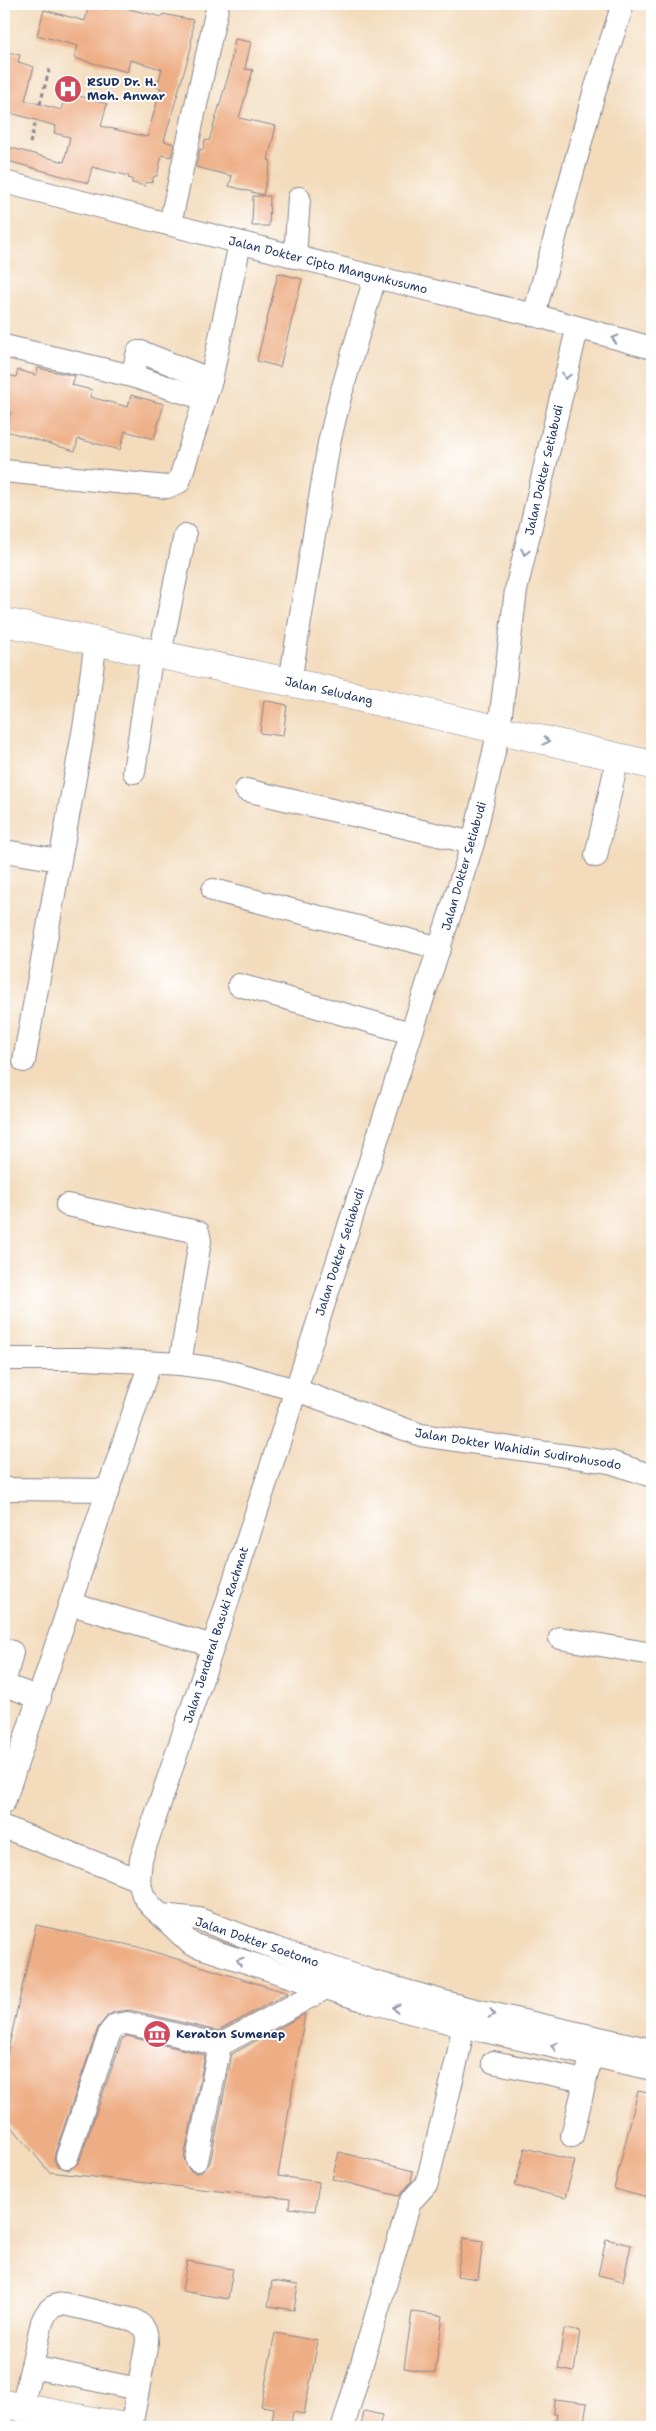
<svg xmlns="http://www.w3.org/2000/svg" width="656" height="2431" viewBox="0 0 656 2431" font-family="'Shantell Sans',sans-serif">
	<rect width="100%" height="100%" fill="#fff"/>
	<filter id="ink" filterUnits="userSpaceOnUse"><feTurbulence type="fractalNoise" baseFrequency=".02" numOctaves="2"/><feDisplacementMap in="SourceGraphic" scale="10" xChannelSelector="R" yChannelSelector="G"/><feConvolveMatrix kernelMatrix="1 2 1 2 8 2 1 2 1" color-interpolation-filters="sRGB"/></filter>
	<filter id="wash" filterUnits="userSpaceOnUse"><feTurbulence type="fractalNoise" baseFrequency=".0096" numOctaves="4" result="noise"/><feDisplacementMap in="SourceGraphic" scale="20" xChannelSelector="R" yChannelSelector="G"/><feGaussianBlur stdDeviation="1.12" result="paint"/><feColorMatrix in="noise" values="0 0 0 0 0 0 0 0 0 0 0 0 0 0 0 0 0 1.4 0 .05"/><feComposite in="paint" operator="in"/></filter>
	<g filter="url(#wash)">
		<rect width="100%" height="100%" fill="#f3dbbc"/>
		<g id="blocks">
			<g fill="#eeae85">
				<path d="M109,4L162,17L163,14L193,20L191,48L164,141L174,144L171,157L162,155L157,176H154L152,183L146,182L145,186L132,183V179L128,178L129,176L92,167L88,183L4,160V146L64,162L70,137L54,133L56,126L4,111V51L20,55L18,62L34,67L25,100L61,110L66,92L107,104L101,126L147,137L161,88L157,87L162,69L130,60L127,72L74,58L78,46L37,35L44,10L85,21L89,5L107,10Z"/>
				<path d="M235,39L251,42L245,69L253,70L239,118L276,126L268,160L271,161L263,195L229,186L232,176L196,167L200,149L203,150L205,140L209,141L216,117L229,73Z"/>
				<path d="M253,196H270L269,226H252Z"/>
				<path d="M278,273L302,279L280,367L257,361Z"/>
				<path d="M38,368L75,376L72,385L92,390L90,397L128,407L131,395L164,404L154,439L125,431L120,450L78,439L75,451L6,431L11,412L4,410V374L16,377L18,370L36,375Z"/>
				<path d="M264,700L287,705L283,736L260,733Z"/>
				<path d="M36,1925L138,1947L288,1993L218,2031L130,2010L114,2012L107,2016L98,2028L55,2153L54,2160L57,2166L69,2170L79,2162L122,2039L127,2036L205,2055L184,2158L189,2170L195,2173L202,2172L210,2163L232,2054L305,2014L278,2176L319,2182L315,2211L289,2208L290,2199L49,2172L4,2117V2068Z"/>
				<path d="M638,2091L652,2094V2199L614,2189Z"/>
				<path d="M525,2148L575,2161L565,2198L515,2186Z"/>
				<path d="M339,2152L413,2171L411,2182L399,2196L332,2179Z"/>
				<path d="M463,2238L483,2241L478,2279L457,2276Z"/>
				<path d="M606,2239L631,2245L623,2281L598,2275Z"/>
				<path d="M187,2261L233,2269L228,2299L182,2291Z"/>
				<path d="M272,2281L298,2285L294,2310L268,2306Z"/>
				<path d="M412,2312L443,2316L435,2373L404,2368Z"/>
				<path d="M564,2329L580,2331L574,2372L558,2369Z"/>
				<path d="M275,2333L318,2341L304,2414L293,2412L291,2424L272,2420L274,2408L261,2406Z"/>
				<path d="M554,2399L587,2403L583,2427H555L557,2414H553Z"/>
				<path d="M364,2411L382,2415L379,2427H361Z"/>
			</g>
		</g>
	</g>
	<g filter="url(#ink)">
		<use href="#blocks" fill-opacity="0" stroke="#87858d" stroke-width="1"/>
		<g fill="none" stroke-linecap="round" stroke-linejoin="round">
			<g stroke="#87858d" stroke-width="24">
				<g id="minor">
					<path d="M4,182L375,277L534,315L652,348"/>
					<path d="M170,224L218,4"/>
					<path d="M295,257L299,198"/>
					<path d="M534,315L594,93L623,4"/>
					<path d="M577,329L516,590L499,730L473,843L213,1646L141,1859L139,1880L143,1895L150,1905L191,1944L363,2000L467,2027L652,2069"/>
					<path d="M4,346L132,376L138,352H141L211,380L205,399"/>
					<path d="M211,380L240,243"/>
					<path d="M4,471L167,487L179,482L205,399L132,376"/>
					<path d="M160,654L185,535"/>
					<path d="M290,682L329,443L340,397L375,277"/>
					<path d="M134,772L152,652"/>
					<path d="M246,790L473,843"/>
					<path d="M4,851L59,860"/>
					<path d="M596,856L618,757"/>
					<path d="M213,890L440,948"/>
					<path d="M239,985L411,1033"/>
					<path d="M24,1061L85,722L96,640"/>
					<path d="M67,1205L198,1232L200,1241L180,1364"/>
					<path d="M4,1359H85L180,1364L224,1370L296,1390L421,1435L610,1462L652,1476"/>
					<path d="M4,1489L109,1490"/>
					<path d="M71,1604L213,1646"/>
					<path d="M560,1638L652,1654"/>
					<path d="M4,1649L12,1652L4,1685L40,1698"/>
					<path d="M4,1802L150,1363"/>
					<path d="M4,1827L139,1880"/>
					<path d="M161,1915L199,1919L275,1948L371,1981L467,2008L652,2050"/>
					<path d="M493,2062L585,2081"/>
					<path d="M572,2136L595,2040"/>
					<path d="M67,2157L110,2032L116,2025L127,2023L220,2045"/>
					<path d="M197,2160L220,2045L326,1988L328,1980"/>
					<path d="M32,2367L138,2389"/>
					<path d="M22,2408L42,2322C47,2310 51,2305 64,2304L134,2320C144,2326 147,2331 147,2342L131,2427"/>
					<path d="M343,2427L409,2205C414,2196 421,2191 427,2183L458,2055L466,2012"/>
				</g>
			</g>
			<g stroke="#87858d" stroke-width="29">
				<path id="major" d="M4,622L323,689L652,765"/>
			</g>
			<g stroke="#87858d" stroke-width="29">
				<path id="highway" d="M4,2404L125,2427"/>
			</g>
			<g stroke="#87858d" stroke-width="3" stroke-dasharray="4 4" stroke-linecap="butt">
				<path d="M40,104L50,67"/>
				<path d="M30,143L36,120"/>
			</g>
			<use href="#minor" stroke="#fff" stroke-width="22"/>
			<use href="#major" stroke="#fff" stroke-width="28"/>
			<use href="#highway" stroke="#fff" stroke-width="28"/>
		</g>
		<defs><path id="oneway-chevron" d="M-2-3.5L2.5 0L-2 3.5" fill="none" stroke-width="1.6" stroke-linecap="round" stroke-linejoin="round" transform="scale(1.25)"/></defs>
		<g stroke="#8d97ae">
			<use href="#oneway-chevron" transform="translate(615 339) rotate(-165)"/>
			<use href="#oneway-chevron" transform="translate(566 376) rotate(103)"/>
			<use href="#oneway-chevron" transform="translate(525 552) rotate(103)"/>
			<use href="#oneway-chevron" transform="translate(546 741) rotate(13)"/>
			<use href="#oneway-chevron" transform="translate(240 1961) rotate(-161)"/>
			<use href="#oneway-chevron" transform="translate(396 2008) rotate(-166)"/>
			<use href="#oneway-chevron" transform="translate(492 2014) rotate(13)"/>
			<use href="#oneway-chevron" transform="translate(554 2046) rotate(-167)"/>
		</g>
	</g>
	<defs>
		<g id="hospital-disc" transform="scale(1.4375)"><circle r="9.5" fill="#d1495b" stroke="#fff"/><path d="M-5-5h3v3.5h4V-5h3V5h-3V1.5h-4V5h-3Z" fill="#fff"/></g>
		<g id="museum-disc" transform="scale(1.4375)"><circle r="9.5" fill="#d1495b" stroke="#fff"/><path d="M0-6L6-3V-2H-6V-3ZM-5-1h2V3h-2ZM-1-1h2V3h-2ZM3-1h2V3H3ZM-6 4H6V6H-6Z" fill="#fff"/></g>
	</defs>
	<g fill-rule="evenodd">
		<use href="#hospital-disc" x="68" y="89"/>
		<use href="#museum-disc" x="157" y="2034"/>
	</g>
	<g text-anchor="middle" stroke-width="4" stroke-linejoin="round" paint-order="stroke">
		<g font-size="12" font-weight="bold" fill="#1b2f5e" stroke="#fff" text-anchor="start">
			<text x="87" y="86">RSUD Dr. H.<tspan x="87" dy="14">Moh. Anwar</tspan></text>
			<text x="176" y="2038">Keraton Sumenep</text>
		</g>
		<g font-size="12" fill="#1b2f5e" stroke="#fff">
			<text transform="translate(328 265) rotate(14)" y="4">Jalan Dokter Cipto Mangunkusumo</text>
			<text transform="translate(544 470) rotate(-77)" y="4">Jalan Dokter Setiabudi</text>
			<text transform="translate(329 691) rotate(13)" y="4">Jalan Seludang</text>
			<text transform="translate(464 866) rotate(-74)" y="4">Jalan Dokter Setiabudi</text>
			<text transform="translate(340 1252) rotate(-72)" y="4">Jalan Dokter Setiabudi</text>
			<text transform="translate(518 1449) rotate(9)" y="4">Jalan Dokter Wahidin Sudirohusodo</text>
			<text transform="translate(216 1635) rotate(-72)" y="4">Jalan Jenderal Basuki Rachmat</text>
			<text transform="translate(257 1942) rotate(19)" y="4">Jalan Dokter Soetomo</text>
		</g>
	</g>
	<rect width="656" height="2431" fill="none" stroke="#fff" stroke-width="20"/>
</svg>
